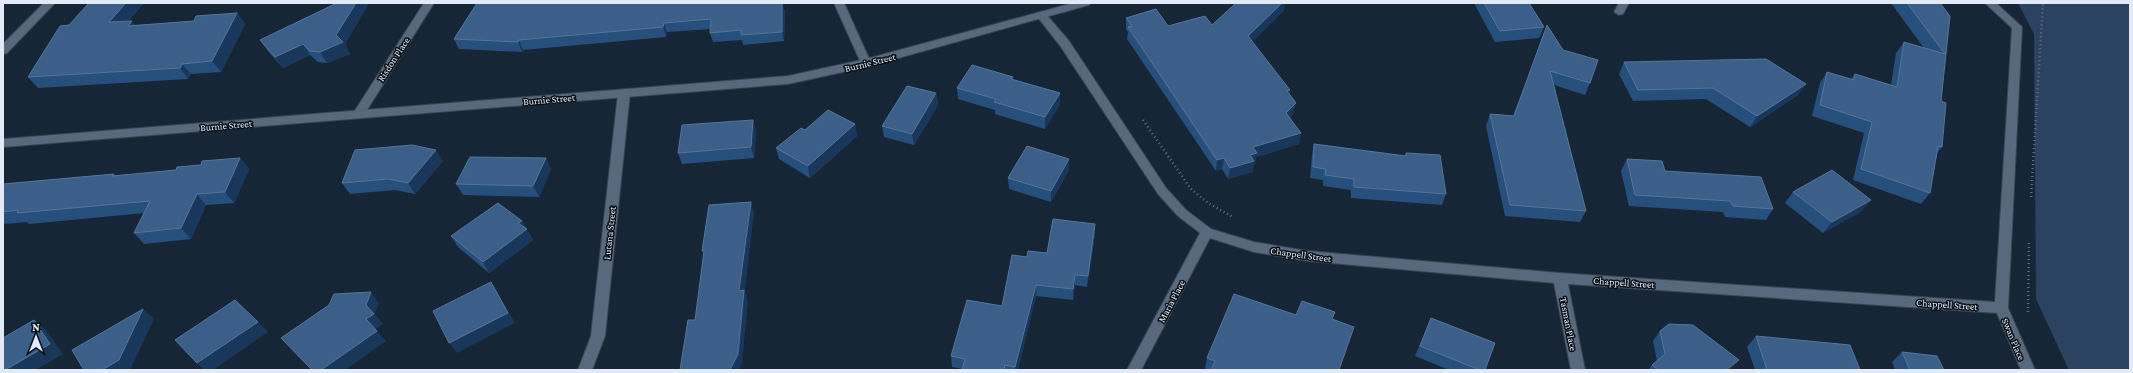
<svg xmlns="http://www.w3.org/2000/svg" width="2133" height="373" viewBox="0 0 2133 373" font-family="'Crimson Pro',serif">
	<rect width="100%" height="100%" fill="#172637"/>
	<path fill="#2b4360" d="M2018,3H2130V370H2069L2036,299L2034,34Z"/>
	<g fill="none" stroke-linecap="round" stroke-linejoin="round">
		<g stroke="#384352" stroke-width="2">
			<g id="minor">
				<path d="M44,3H55L7,53L3,54V44Z"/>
				<path d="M424,3H434L362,118H354L352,115L354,112Z"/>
				<path d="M834,3H844L871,63L870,66L866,67L861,63Z"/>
				<path d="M1619,3H1629L1623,14L1619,15L1614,12Z"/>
				<path d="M1985,3H1996L2022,27L2008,308L2035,370H2021L1997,313L1568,284L1585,370H1571L1554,283L1308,261L1254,252L1210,238L1141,370H1127L1200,233L1178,216L1158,194L1061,47L1036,15L1037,13H1045L1069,41L1166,188L1186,210L1211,229L1254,242L1308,251L1560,273L1995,302L2012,28Z"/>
				<path d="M624,89L630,93L605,336L592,370H578L591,336L618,93Z"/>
			</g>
		</g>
		<g stroke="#384352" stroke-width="2">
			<path id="tertiary" d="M1073,3H1090L1089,5L866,67L788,84L3,147V139L788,76L866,59Z"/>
		</g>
		<g stroke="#63707f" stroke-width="2.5" stroke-dasharray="1 3" stroke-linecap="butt">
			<path d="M1143,120L1191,189L1208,203L1233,217"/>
			<path d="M2031,197L2043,3"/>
			<path d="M2028,312L2029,241"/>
		</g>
		<use href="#minor" fill="#58687d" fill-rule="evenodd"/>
		<use href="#tertiary" fill="#58687d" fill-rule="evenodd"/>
	</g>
	<g fill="#274f7b">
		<path d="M144,3L128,21L135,25L194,21L237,13L245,24L221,72L191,74L188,79L38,88L28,77L69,25Z"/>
		<path d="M337,3H369L345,44L350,54L327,63L318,62L310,55L283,68L268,51L260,40Z"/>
		<path d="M782,3L785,12L784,41L743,45L742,40L713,42L710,33L711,29L667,32L666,37L523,50L522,52L459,49L454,39Z"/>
		<path d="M1474,3H1529L1544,27L1539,38L1495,42Z"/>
		<path d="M1891,3H1940L1950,16L1941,101L1942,147L1937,153L1930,193L1921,204L1853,180L1864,133L1812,116L1820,83L1827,72L1851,79L1855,74L1891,85L1896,53L1904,42L1924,48Z"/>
		<path d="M1284,10L1252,42L1290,90L1289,94L1293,114L1290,118L1301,133L1299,144L1256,157L1255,164H1254L1252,172L1228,179L1222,169L1216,171L1127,39L1128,32L1126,29V18L1168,26L1212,25Z"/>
		<path d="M1547,25L1563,50L1590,83L1585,95L1554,85L1586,211L1580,222L1505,216L1486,126L1490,114L1513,116Z"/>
		<path d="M1624,62L1798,95L1750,127L1706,99L1633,101L1619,74Z"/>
		<path d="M1013,77V80L1060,93V104L1045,129L995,114V110L958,99L957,88Z"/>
		<path d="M936,93L938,105L914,145L884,137L882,126Z"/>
		<path d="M855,124L857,136L810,178L779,159L776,148L805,130Z"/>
		<path d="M756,131L754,158L682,164L678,153Z"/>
		<path d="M1314,144L1405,156L1406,153L1446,194L1442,205L1351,198V190L1323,186V180L1310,178L1312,155Z"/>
		<path d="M240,158L249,169L234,203L206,205L191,239L144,244L134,233L144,213L29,224L27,222L3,224V184L114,174L116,176L176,170Z"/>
		<path d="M546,158L551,169L539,197L463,195L456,184Z"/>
		<path d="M1627,159L1665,171L1773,209L1766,220L1725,217L1723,212L1629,206L1621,171Z"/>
		<path d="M443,161L415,194L395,190L350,194L342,183Z"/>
		<path d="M1069,170L1051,202L1009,189L1008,178Z"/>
		<path d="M1793,192L1862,211L1823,233L1785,203Z"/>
		<path d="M522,221L533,240L489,273L458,247L451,236Z"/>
		<path d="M1095,224V234L1087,287L1075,285L1073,300L1036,296L1018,370H962L963,369L952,367L951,356L1002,306L1027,257L1047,253Z"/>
		<path d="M1296,315L1332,320L1339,370H1209L1205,369L1207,358Z"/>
		<path d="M1431,318L1485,370H1449L1415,356Z"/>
		<path d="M1660,331L1730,370H1648L1652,365L1657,361L1653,341Z"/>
		<path d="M1756,336L1860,370H1755L1747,347Z"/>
		<path d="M1902,352L1944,370H1895L1892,362Z"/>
	</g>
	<g fill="#18375a">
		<path d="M126,3H144L117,33L109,22Z"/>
		<path d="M356,3H369L345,44L350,54L327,63L320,52L336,35Z"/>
		<path d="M782,3L785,12L784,41L782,32Z"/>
		<path d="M1282,3H1285L1284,10L1246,48L1248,36Z"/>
		<path d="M237,13L245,24L221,72L212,61Z"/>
		<path d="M132,21L140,32L128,26Z"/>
		<path d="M664,23L667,32L666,37L663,27Z"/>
		<path d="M519,40L523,50L522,52L518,42Z"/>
		<path d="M303,44L310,55L283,68L275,57Z"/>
		<path d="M182,64L191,74L188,79L180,68Z"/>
		<path d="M1806,84L1798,95L1750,127L1757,116Z"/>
		<path d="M1290,90L1288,101L1287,91Z"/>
		<path d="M936,93L938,105L914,145L912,134Z"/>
		<path d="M1060,93V104L1045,129V117Z"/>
		<path d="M1296,103L1293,114L1284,124L1286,113Z"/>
		<path d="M753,120L756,131L754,158L751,147Z"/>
		<path d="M855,124L857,136L810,178L808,166Z"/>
		<path d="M1301,133L1299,144L1256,157L1255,164H1254L1252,172L1228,179L1230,168L1250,155L1253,147Z"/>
		<path d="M436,150L443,161L415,194L408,183Z"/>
		<path d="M240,158L249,169L234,203L225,192Z"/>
		<path d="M546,158L551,169L539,197L533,186Z"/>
		<path d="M1224,158L1222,169L1216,171L1217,160Z"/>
		<path d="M1069,159V170L1051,202V191Z"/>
		<path d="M197,194L206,205L191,239L181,228Z"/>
		<path d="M1871,200L1862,211L1823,233L1832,222Z"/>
		<path d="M751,202L754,213L745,291L748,301L742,364L739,370H730Z"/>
		<path d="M522,221L533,240L489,273L483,262L518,223Z"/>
		<path d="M1095,224V234L1087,287L1088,276Z"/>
		<path d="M1075,275V285L1073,300V289Z"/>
		<path d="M491,282L498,293L515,323L457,353L449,343Z"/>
		<path d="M1036,285V296L1018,370H1015V367Z"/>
		<path d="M371,292L379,303L375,314L383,324L374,330L366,319V305Z"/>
		<path d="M143,309L154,319L130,370H102Z"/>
		<path d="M34,320L46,330L63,354L36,370H5Z"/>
		<path d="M258,322L268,332L213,370H204L197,363Z"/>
		<path d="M377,331L386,341L345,370H321Z"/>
		<path d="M1739,360L1730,370H1726Z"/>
	</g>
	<g fill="#3b5f88" stroke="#55759a">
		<path d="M89,3H126L109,22L132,21L128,26L194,21L196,16L237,13L212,61L182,64L180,68L28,77L60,26L69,25Z"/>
		<path d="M337,3H356L336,35L343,42L320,52L310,51L303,44L275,57L260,40Z"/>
		<path d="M477,3H782V32L741,35V30L710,33L711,19L664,23L663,27L519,40L518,42L454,39Z"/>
		<path d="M1236,3H1282L1248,36L1290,90L1287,91L1296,103L1286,113L1301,133L1253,147L1257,153L1250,155L1254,161L1230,168L1224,158L1217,160L1128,27L1132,26L1126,18L1156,9L1168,26L1205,16L1212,25Z"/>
		<path d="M1484,3H1529L1544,27L1500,31Z"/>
		<path d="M1907,3H1940L1950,16L1941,101L1946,103L1942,147L1938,146L1930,193L1861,169L1872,122L1820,105L1827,72L1854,80L1855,74L1897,87L1904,42L1945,54Z"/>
		<path d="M1547,25L1563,50L1598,60L1590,83L1550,71L1586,211L1510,205L1490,114L1514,116Z"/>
		<path d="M1766,59L1806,84L1757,116L1713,88L1638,90L1624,62Z"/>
		<path d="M972,65L1013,77L1011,79L1060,93L1045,117L994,102L996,99L957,88Z"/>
		<path d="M907,86L936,93L912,134L882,126Z"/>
		<path d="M828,110L855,124L808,166L776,148L801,128L805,130Z"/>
		<path d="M753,120L751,147L678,153L682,125Z"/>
		<path d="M1314,144L1406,156V153L1440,155L1446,194L1354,187V179L1325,175L1326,169L1313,167Z"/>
		<path d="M412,145L436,150L408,183L388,179L342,183L355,150Z"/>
		<path d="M1027,146L1069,159L1051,191L1008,178Z"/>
		<path d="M470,157L546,158L533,186L456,184Z"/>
		<path d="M240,158L225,192L197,194L181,228L134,233L150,201L17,213L18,210L3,212V184L114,174L112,176L176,170L177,167L201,165L202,161Z"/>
		<path d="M1627,159L1662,161L1665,171L1761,177L1773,209L1733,206L1730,201L1635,195Z"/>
		<path d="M1832,170L1871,200L1832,222L1793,192Z"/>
		<path d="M751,202L739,291L744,290L738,354L730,370H680L688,320H695L704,251H702L709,205Z"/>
		<path d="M498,203L522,221L518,223L527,229L483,262L451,236Z"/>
		<path d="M1053,219L1095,224L1088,276L1075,275L1073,289L1036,285L1015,367L1005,365L1004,370H962L965,359L951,356L967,300L1002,306L1012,255L1027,257L1028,251L1047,253Z"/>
		<path d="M491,282L508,313L449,343L433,311Z"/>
		<path d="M371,292L366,305L374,314L366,319L377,331L321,370H312L281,338L329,305L334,294Z"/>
		<path d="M1234,294L1296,315L1302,301L1335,312L1332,319L1354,327L1339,370H1211L1215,361L1207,358Z"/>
		<path d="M235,300L258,322L197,363L175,340Z"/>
		<path d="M143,309L119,360L102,370H84L72,350Z"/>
		<path d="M1431,318L1495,343L1485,370H1480L1420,346Z"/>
		<path d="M34,320L50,344L5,370H3V338Z"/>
		<path d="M1669,324L1693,325L1739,360L1726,370H1658L1652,365L1665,354L1660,331Z"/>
		<path d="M1756,336L1850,345L1860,370H1767Z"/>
		<path d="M1902,352L1937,356L1944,370H1910Z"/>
	</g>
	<g text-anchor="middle" stroke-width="3" stroke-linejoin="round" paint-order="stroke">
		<g font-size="10" fill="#e1eaf6" stroke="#080e16">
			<text transform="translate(393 59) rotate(-57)" y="4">Risdon Place</text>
			<text transform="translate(870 62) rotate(-14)" y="4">Burnie Street</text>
			<text transform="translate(549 99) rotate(-5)" y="4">Burnie Street</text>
			<text transform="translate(226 125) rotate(-5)" y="4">Burnie Street</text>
			<text transform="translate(609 233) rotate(-84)" y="4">Lutana Street</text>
			<text transform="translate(1301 254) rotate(8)" y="4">Chappell Street</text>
			<text transform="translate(1624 282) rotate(4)" y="4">Chappell Street</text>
			<text transform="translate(1171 301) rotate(-62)" y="4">Maria Place</text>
			<text transform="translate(1947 304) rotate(4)" y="4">Chappell Street</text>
			<text transform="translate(1569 324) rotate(79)" y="4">Tasman Place</text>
			<text transform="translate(2014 339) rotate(67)" y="4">Swan Place</text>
		</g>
	</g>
	<rect width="2133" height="373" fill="none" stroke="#e1eaf6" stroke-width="8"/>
	<g transform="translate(36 337)" stroke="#080e16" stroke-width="3" paint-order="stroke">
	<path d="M0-3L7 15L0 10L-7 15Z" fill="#e1eaf6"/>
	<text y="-6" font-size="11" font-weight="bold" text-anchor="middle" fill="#e1eaf6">N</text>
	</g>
</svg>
